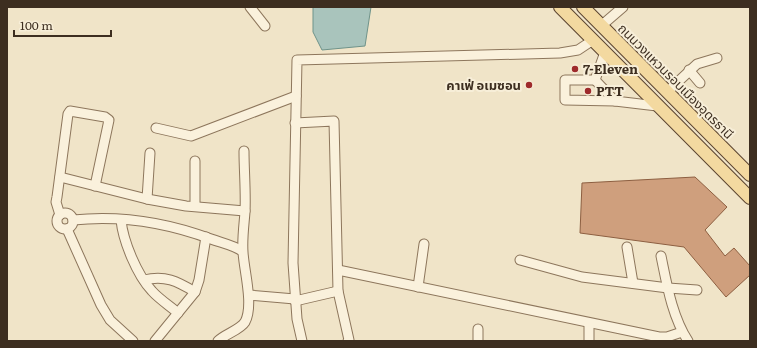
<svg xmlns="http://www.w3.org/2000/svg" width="757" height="348" viewBox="0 0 757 348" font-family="Literata,'Noto Sans Thai',serif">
	<rect width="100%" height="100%" fill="#f0e4c8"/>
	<path fill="#a9c4bc" stroke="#6f938a" d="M313,7H371L365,46L322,50L313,32Z"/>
	<path fill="#cf9f7d" stroke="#8d5f41" d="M695,177L727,207L705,230L725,256L734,248L750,266V275L726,297L684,247L580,233L582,183Z"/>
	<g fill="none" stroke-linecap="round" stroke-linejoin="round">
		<g stroke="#8d765c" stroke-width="11">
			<g id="minor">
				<path d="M250,7L265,26"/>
				<path d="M601,26L623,7"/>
				<path d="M605,52L595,80L615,101L657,106"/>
				<path d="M689,70L700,83"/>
				<path d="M595,80H565V100L615,101"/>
				<path d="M667,92L697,64L717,58"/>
				<path d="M295,123L334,121L338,291L349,340L348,341"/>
				<path d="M156,128L191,136L296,96"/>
				<path d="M195,161V206"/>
				<path d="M60,177L147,199L186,206L245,211"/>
				<path d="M147,199L150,153"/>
				<circle cx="65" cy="221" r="8"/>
				<path d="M60,215L56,202L57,197L68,114L70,111L105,117L109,120L95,186"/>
				<path d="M73,220C120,215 168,223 211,239C222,243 233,245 242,251"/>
				<path d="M121,220C123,241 137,275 152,291C159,299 170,306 178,313"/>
				<path d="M67,229L101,305L110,320L133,341"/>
				<path d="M627,247L633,283"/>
				<path d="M661,256C667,285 672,316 688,341"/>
				<path d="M520,260L582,277L668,288L697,290"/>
				<path d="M338,270L659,337H667L682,332"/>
				<path d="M144,280C165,275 177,281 195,292"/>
				<path d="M418,287L424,244"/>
				<path d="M249,295L295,299"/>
				<path d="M295,301L338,291"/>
				<path d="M155,341L195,292L199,280L206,237"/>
				<path d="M218,341C225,334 240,330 245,322C254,305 244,271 243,252C242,239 244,225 245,212C246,192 244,171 244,151"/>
				<path d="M302,341L297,319L293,263L297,60L560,53L578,50L593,40"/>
				<path d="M478,341V329"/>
				<path d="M589,341V323"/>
			</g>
		</g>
		<g stroke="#5b4430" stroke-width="14">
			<g id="major">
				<path d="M560,7L750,198"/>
				<path d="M583,7L750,175"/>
			</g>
		</g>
		<use href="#minor" stroke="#faf1dc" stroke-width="9"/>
		<use href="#major" stroke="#f3d9a0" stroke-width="12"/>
	</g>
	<g fill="#9e2a2b" stroke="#f7eed8" stroke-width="1.5">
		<circle cx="575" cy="69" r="4"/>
		<circle cx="529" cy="85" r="4"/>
		<circle cx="588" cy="91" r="4"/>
	</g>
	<g text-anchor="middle" stroke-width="4" stroke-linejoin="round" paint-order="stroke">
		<g font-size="13" font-weight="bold" fill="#3d2e20" stroke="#f7eed8" text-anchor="start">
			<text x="583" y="74">7-Eleven</text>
			<text x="521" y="90" text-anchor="end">คาเฟ่ อเมซอน</text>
			<text x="596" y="96">PTT</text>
		</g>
		<g font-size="13" fill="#3d2e20" stroke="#f7eed8">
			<text transform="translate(676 81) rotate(45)" y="5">ถนนวงแหวนรอบเมืองอุดรธานี</text>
		</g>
	</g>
	<rect width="757" height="348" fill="none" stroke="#3d2e20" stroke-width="16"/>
	<path d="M14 30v6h97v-6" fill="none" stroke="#3d2e20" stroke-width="2"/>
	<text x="20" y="30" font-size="12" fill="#3d2e20" stroke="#f7eed8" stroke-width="3" paint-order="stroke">100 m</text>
</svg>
